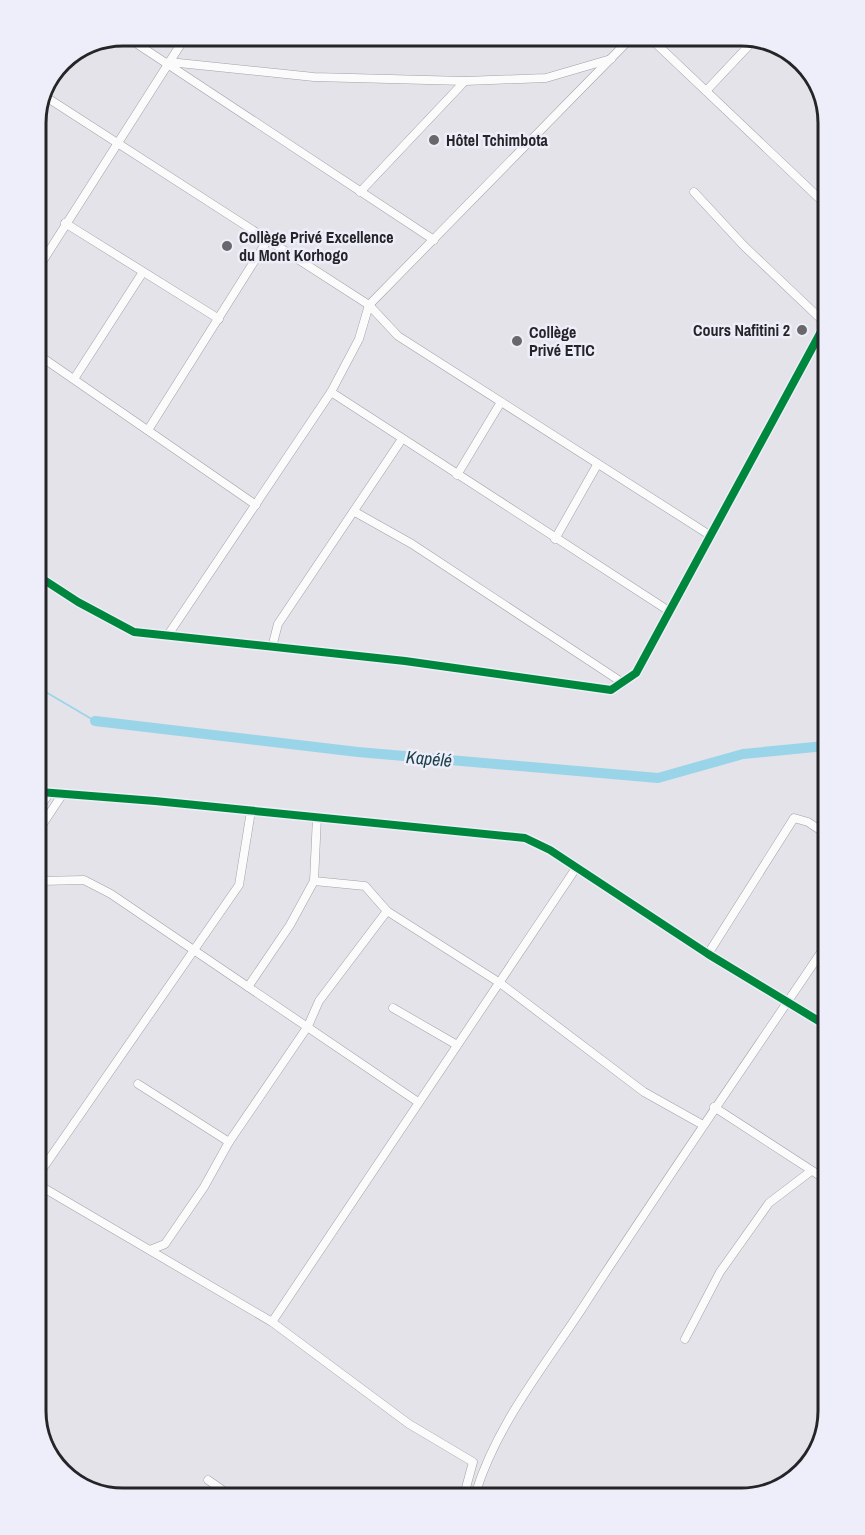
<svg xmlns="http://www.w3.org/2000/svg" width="865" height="1535" viewBox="0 0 865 1535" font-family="'Archivo Narrow',sans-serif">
	<rect width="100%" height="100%" fill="#e3e3e9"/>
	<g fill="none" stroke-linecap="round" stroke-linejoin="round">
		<path stroke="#9ad4e9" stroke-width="1.5" d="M39,688L95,721"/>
		<path stroke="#9ad4e9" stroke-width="10" d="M95,721L358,752L658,778L743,754L825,746"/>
		<g stroke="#a1a2a6" stroke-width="9">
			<g id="minor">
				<path d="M125,36L434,240"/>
				<path d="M648,36L823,202"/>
				<path d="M169,62L314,77L465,81L546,78L611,59"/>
				<path d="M706,91L755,39"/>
				<path d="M46,97L369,305L398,336L711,536"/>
				<path d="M360,192L465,81"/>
				<path d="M694,192L744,246L823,321"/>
				<path d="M65,223L219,319"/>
				<path d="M37,270L186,36"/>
				<path d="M37,354L256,505"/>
				<path d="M74,379L143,272"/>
				<path d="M331,392L669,611"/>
				<path d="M148,430L267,241"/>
				<path d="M457,475L501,402"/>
				<path d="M355,512L412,544L623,683"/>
				<path d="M555,539L597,465"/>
				<path d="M38,576L78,602L134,632L405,661L611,690L636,673L823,328"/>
				<path d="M168,635L331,392L359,339L369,305L633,36"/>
				<path d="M272,647L278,624L402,439"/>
				<path d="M40,792L155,801L525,838L550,850L708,954L827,1026"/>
				<path d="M40,807L48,795"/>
				<path d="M40,828L62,795"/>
				<path d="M40,881L84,880L111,894L418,1102"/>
				<path d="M314,881L365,886L387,911L500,983L644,1092L703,1125"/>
				<path d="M708,954L794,818L808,822L826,834"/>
				<path d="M248,987L290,925L314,881L317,817"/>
				<path d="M393,1008L457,1045"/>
				<path d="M138,1084L229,1142"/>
				<path d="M714,1107L828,1181"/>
				<path d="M41,1171L239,885L251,811"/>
				<path d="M42,1187L272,1322L409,1424L473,1462L464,1495"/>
				<path d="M150,1250L165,1244L204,1187L229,1142L308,1026L319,1001L387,911"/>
				<path d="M272,1322L576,868"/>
				<path d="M685,1339L720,1272L769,1203L811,1171"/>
				<path d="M208,1480L234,1498"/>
				<path d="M475,1495C496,1425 544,1367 583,1307C662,1185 745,1065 826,945"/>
			</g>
		</g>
		<use href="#minor" stroke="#fbfbfc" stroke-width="8"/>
		<g stroke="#edeef9" stroke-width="11">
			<g id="cycleway">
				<path d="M38,576L78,602L134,632L405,661L611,690L636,673L823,328"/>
				<path d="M40,792L155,801L525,838L550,850L708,954L827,1026"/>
			</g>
		</g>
		<use href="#cycleway" stroke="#00873e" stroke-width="8"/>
	</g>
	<g fill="#68686c" stroke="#edeef9" stroke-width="2">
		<circle cx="434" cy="140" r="6"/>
		<circle cx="227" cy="246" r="6"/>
		<circle cx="802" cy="330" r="6"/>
		<circle cx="517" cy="341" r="6"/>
	</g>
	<g text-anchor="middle" stroke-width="5" stroke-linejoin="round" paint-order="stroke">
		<g font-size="16" font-weight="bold" fill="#252529" stroke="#edeef9" text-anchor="start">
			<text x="446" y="146">Hôtel Tchimbota</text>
			<text x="239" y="243">Collège Privé Excellence<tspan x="239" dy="18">du Mont Korhogo</tspan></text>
			<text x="790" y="336" text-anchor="end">Cours Nafitini 2</text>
			<text x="529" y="338">Collège<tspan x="529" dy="18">Privé ETIC</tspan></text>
		</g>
		<g font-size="18" font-style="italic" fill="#193f4b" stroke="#edeef9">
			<text transform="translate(429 759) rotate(5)" y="6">Kapélé</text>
		</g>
	</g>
	<path d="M0 0H865V1535H0ZM123 46H741A77 77 0 0 1 818 123V1411A77 77 0 0 1 741 1488H123A77 77 0 0 1 46 1411V123A77 77 0 0 1 123 46Z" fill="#edeef9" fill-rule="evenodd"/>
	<path fill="none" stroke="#252529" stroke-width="3" d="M123 46H741A77 77 0 0 1 818 123V1411A77 77 0 0 1 741 1488H123A77 77 0 0 1 46 1411V123A77 77 0 0 1 123 46Z"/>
</svg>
